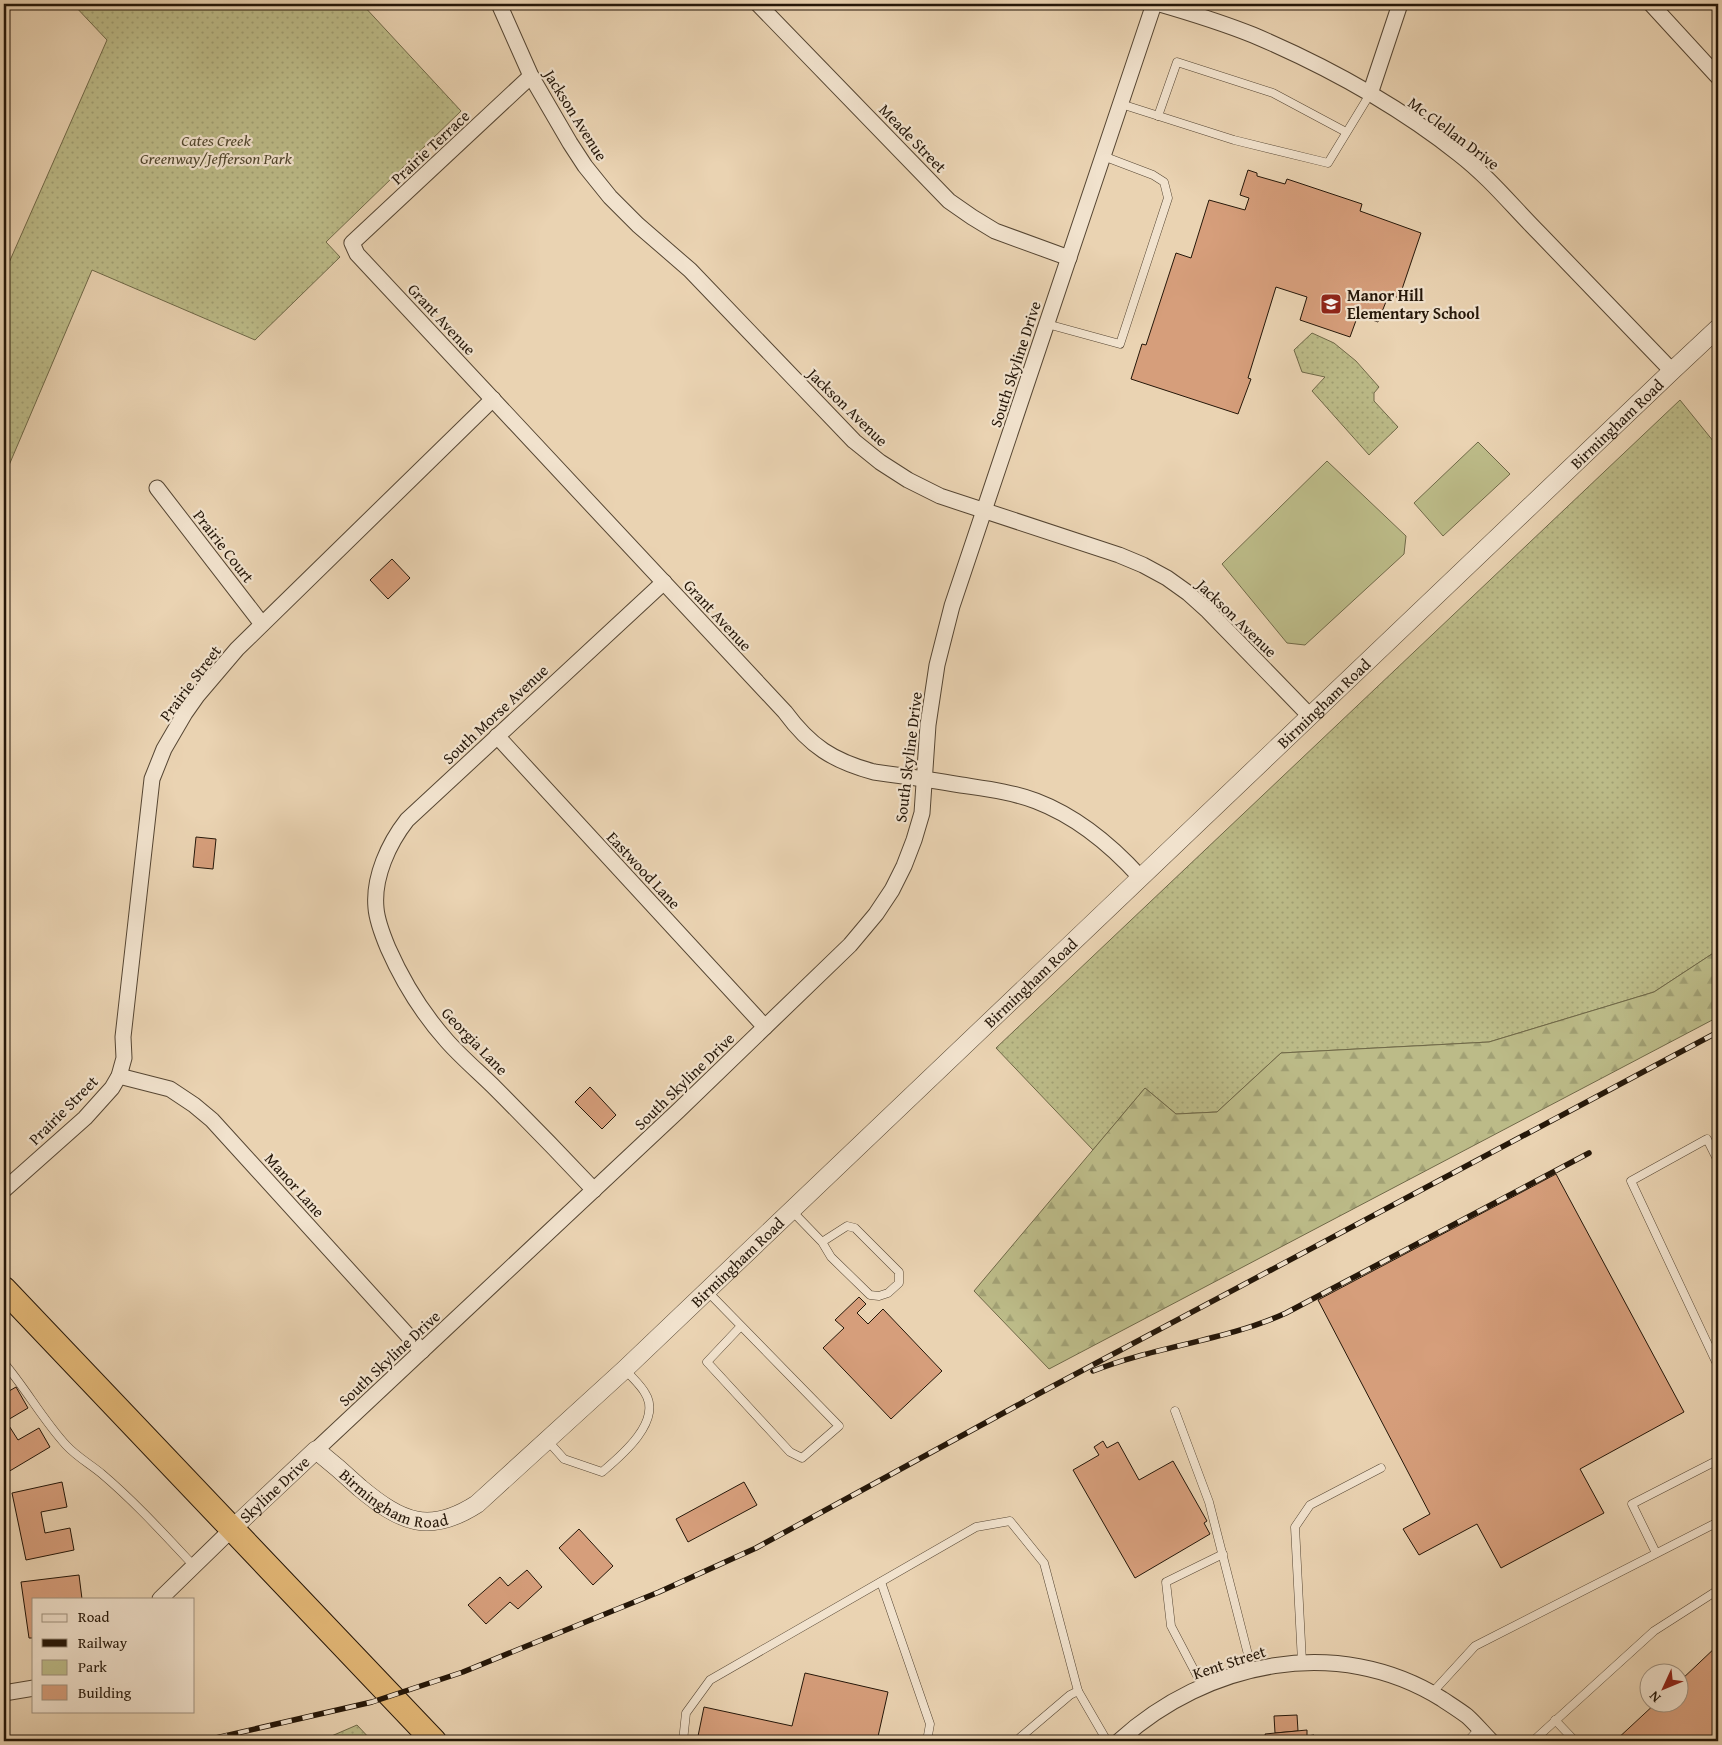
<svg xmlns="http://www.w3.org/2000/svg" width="1722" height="1745" viewBox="0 0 1722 1745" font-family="'Gentium Book Plus',serif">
	<defs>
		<pattern id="green-dots" width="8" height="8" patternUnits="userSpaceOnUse" patternTransform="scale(1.25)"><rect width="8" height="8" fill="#bcbb88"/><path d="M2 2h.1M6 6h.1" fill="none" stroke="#a1a074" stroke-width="1.8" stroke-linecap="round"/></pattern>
		<pattern id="forest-firs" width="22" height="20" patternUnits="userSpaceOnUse" patternTransform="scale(1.25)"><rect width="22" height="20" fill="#bcbb88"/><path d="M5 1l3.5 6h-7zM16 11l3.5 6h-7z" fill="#a1a074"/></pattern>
	</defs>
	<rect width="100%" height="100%" fill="#ead3b2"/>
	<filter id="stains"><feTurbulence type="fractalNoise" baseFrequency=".004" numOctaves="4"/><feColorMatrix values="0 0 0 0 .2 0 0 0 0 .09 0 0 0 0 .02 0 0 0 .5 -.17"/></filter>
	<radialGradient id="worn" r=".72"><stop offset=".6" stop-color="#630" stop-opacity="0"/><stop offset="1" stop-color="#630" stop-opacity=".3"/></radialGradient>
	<g fill="url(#green-dots)" stroke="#706948">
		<path d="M73,4H362L461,111L326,242L340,257L255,340L92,270L4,477V274L107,40Z"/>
		<path d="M1312,333L1334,343L1356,361L1379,387L1374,393V401L1398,427L1369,455L1312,391L1325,377L1302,372L1294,350Z"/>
		<path d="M1680,400L1718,447V950L1654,992L1489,1042L1281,1053L1217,1112L1176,1114L1145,1088L1093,1150L996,1048Z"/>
		<path d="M357,1725L372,1741H320Z"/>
	</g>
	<path fill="url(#forest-firs)" stroke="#706948" d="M1718,950V1017L1049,1369L974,1291L1145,1088L1176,1114L1217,1112L1281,1053L1489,1042L1654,992Z"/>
	<g fill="#bcbb88" stroke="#706948">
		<path d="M1478,442L1510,474L1443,536L1414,503Z"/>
		<path d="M1327,461L1406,536L1404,554L1305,645L1287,643L1222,564Z"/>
	</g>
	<g fill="#d69e7b" stroke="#251709">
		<path d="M1248,170L1257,173V176L1285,184L1287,179L1362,204L1360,211L1421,233L1399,298L1389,294L1378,322L1358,315L1350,337L1300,320L1307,297L1276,287L1248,378L1251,379L1238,414L1131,379L1142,344L1146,345L1176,253L1191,258L1209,200L1245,210L1249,198L1240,195Z"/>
		<path d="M392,559L410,578L388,599L370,580Z"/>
		<path d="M196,837L216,839L213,869L193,867Z"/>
		<path d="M590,1087L616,1115L602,1129L575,1102Z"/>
		<path d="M1556,1174L1684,1412L1580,1469L1604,1513L1501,1568L1477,1524L1419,1555L1403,1529L1430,1514L1318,1300Z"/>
		<path d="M859,1297L866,1304L857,1313L868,1324L883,1309L942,1371L891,1419L823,1348L844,1328L835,1320Z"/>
		<path d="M16,1387L28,1408L6,1421L18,1440L39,1428L50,1447L8,1472L4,1465V1394Z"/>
		<path d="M1103,1441L1107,1448L1118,1442L1139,1480L1173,1461L1207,1521L1204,1523L1210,1534L1135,1578L1073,1470L1099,1455L1094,1447Z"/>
		<path d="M62,1482L67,1507L41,1512L45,1533L70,1528L74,1550L26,1560L12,1493Z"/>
		<path d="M744,1482L757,1505L688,1542L676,1519Z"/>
		<path d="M579,1529L613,1566L593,1585L559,1548Z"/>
		<path d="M527,1570L542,1587L518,1609L510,1602L486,1624L468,1605L500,1577L508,1586Z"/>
		<path d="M79,1575L82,1599H34V1638H29L21,1582Z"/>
		<path d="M1718,1645V1741H1615L1657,1702H1680V1681Z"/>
		<path d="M805,1673L888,1692L877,1741H697L704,1707L792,1726Z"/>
		<path d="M1297,1715L1298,1731L1275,1733L1274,1716Z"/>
		<path d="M1307,1730V1736L1314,1735V1741H1260V1740L1266,1739L1265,1734Z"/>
	</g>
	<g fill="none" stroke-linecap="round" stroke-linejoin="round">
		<g stroke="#564633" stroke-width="9">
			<g id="service">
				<path d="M1121,104L1234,140L1328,163L1370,94"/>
				<path d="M1158,116L1177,62L1273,93L1346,132"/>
				<path d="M1047,324L1120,344L1168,198L1164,182L1153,175L1103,156"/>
				<path d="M1718,1161L1707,1139L1631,1181L1718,1366"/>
				<path d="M791,1210L822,1242L831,1257L870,1295L879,1296L888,1293L899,1283V1272L855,1228L847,1226L822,1242"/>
				<path d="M707,1291L839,1426L802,1458L790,1452L707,1362L741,1326"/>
				<path d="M4,1363C26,1389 43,1420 66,1445C77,1457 90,1464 102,1474C135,1502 164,1534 194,1566"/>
				<path d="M1175,1411L1209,1502L1252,1670"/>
				<path d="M547,1440L564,1459L602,1472C621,1456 663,1421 645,1393C640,1384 631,1377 625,1369"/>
				<path d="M1656,1553L1632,1504L1718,1460"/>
				<path d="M881,1582L930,1724L927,1741"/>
				<path d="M1302,1662L1295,1527L1310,1505L1381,1468"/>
				<path d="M1203,1687L1171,1626L1166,1582L1223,1554"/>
				<path d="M1432,1693L1475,1646L1718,1522"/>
				<path d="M1555,1720L1575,1741"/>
				<path d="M683,1741L686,1713L710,1680L976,1527L1010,1521L1044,1563L1078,1691"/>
				<path d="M1016,1741L1070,1695L1078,1691L1107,1741"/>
				<path d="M1468,1741L1479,1729"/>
				<path d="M1533,1741L1654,1631L1718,1590"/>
			</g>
		</g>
		<g stroke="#564633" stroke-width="17">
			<g id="minor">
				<path d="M499,4L531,76L570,143L585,166L610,197L638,225L690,270L854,441L880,462L908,480L940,496L1119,555L1143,565L1167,578L1188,593L1208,611L1310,716"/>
				<path d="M758,4L949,201L972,217L995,231L1069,258"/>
				<path d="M1160,4C1191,13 1223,23 1253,35C1326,66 1397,105 1459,154C1490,178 1513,207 1540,234C1584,280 1628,325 1672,371"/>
				<path d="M1651,4L1718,77"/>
				<path d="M531,76L352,243L357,254L785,712C810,746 833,761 874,772C903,776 932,780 961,785C987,789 1012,792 1036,801C1078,817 1111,845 1140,877"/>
				<path d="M1370,94L1400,4"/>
				<path d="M157,488L262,624"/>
				<path d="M497,736L765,1027"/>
				<path d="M119,1076L170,1089L194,1105L212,1120L422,1351"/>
				<path d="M4,1190L85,1118L112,1088L119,1076L124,1058L123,1037L152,779L164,749L185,713L197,696L237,649L493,399"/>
				<path d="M594,1190C562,1156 529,1122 496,1089C480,1073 462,1058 447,1041C422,1013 403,982 388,948C383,936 377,921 376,908C373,877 389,843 407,820L664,582"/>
				<path d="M316,1450L678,1111L850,945L876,914L892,890L904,866L914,840L922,813L928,725L937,665L952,606L1154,4"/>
				<path d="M160,1599L232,1529"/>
				<path d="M4,1693L34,1688"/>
				<path d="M1119,1741C1207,1661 1338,1634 1442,1699C1451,1705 1459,1710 1467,1716C1476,1724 1483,1733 1491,1741"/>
			</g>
		</g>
		<g stroke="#564633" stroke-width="19">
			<g id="tertiary">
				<path id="s1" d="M232,1529L316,1450C331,1462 346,1475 360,1488C401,1522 429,1535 477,1504L625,1369L1672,371L1718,328"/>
			</g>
		</g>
		<g stroke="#251709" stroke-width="26">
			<path id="trunk" d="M4,1289L434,1741"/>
		</g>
		<use href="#service" stroke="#f1e2cd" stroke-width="8"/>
		<use href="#minor" stroke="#f1e2cd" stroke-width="15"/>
		<use href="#tertiary" stroke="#f1e2cd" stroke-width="18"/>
		<use href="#trunk" stroke="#e5ba79" stroke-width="24"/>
		<g stroke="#251709" stroke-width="5.5">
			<g id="rail">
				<path d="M1093,1371C1156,1346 1225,1341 1286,1313L1589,1153"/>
				<path d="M195,1741L207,1740L372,1702L463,1672L659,1592L756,1548L1040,1393L1718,1032"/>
			</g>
		</g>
		<use href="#rail" stroke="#f1e2cd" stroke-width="4" stroke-dasharray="11" stroke-linecap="butt"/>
	</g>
	<defs>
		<g id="school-square" transform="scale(1.125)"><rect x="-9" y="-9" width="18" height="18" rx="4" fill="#8f2418" stroke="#f1e2cd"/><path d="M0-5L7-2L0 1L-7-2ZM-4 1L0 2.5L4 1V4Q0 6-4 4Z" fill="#fff"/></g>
	</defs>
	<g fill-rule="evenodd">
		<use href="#school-square" x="1331" y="304"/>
	</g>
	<g text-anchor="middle" stroke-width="4.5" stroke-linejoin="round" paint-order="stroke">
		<g font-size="16" fill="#251709" stroke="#f1e2cd">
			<text transform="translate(576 115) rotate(58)" y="6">Jackson Avenue</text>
			<text transform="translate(1454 133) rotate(37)" y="6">Mc Clellan Drive</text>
			<text transform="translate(913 138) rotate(46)" y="6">Meade Street</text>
			<text transform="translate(430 147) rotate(-43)" y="6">Prairie Terrace</text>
			<text transform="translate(442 319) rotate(47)" y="6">Grant Avenue</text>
			<text transform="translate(1015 364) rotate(-72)" y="6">South Skyline Drive</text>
			<text transform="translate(848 407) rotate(44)" y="6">Jackson Avenue</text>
			<text dy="6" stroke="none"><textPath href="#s1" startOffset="1874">Birmingham Road</textPath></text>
			<text transform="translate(224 546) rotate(52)" y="6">Prairie Court</text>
			<text transform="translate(718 615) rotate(47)" y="6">Grant Avenue</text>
			<text transform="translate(1237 618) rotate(44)" y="6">Jackson Avenue</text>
			<text transform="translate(190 683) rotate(-53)" y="6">Prairie Street</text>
			<text dy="6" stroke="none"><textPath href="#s1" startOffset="1469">Birmingham Road</textPath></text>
			<text transform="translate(495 714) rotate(-43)" y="6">South Morse Avenue</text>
			<text transform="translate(908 757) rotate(-83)" y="6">South Skyline Drive</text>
			<text transform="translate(644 870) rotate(47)" y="6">Eastwood Lane</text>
			<text dy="6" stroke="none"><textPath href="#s1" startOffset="1064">Birmingham Road</textPath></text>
			<text transform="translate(475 1041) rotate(46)" y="6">Georgia Lane</text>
			<text transform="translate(684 1081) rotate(-44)" y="6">South Skyline Drive</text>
			<text transform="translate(63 1110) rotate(-45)" y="6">Prairie Street</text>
			<text transform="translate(295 1185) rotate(48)" y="6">Manor Lane</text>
			<text dy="6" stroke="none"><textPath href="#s1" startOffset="659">Birmingham Road</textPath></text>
			<text transform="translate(389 1358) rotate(-43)" y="6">South Skyline Drive</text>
			<text dy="6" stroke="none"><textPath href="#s1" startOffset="58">Skyline Drive</textPath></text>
			<text dy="6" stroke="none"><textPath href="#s1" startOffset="210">Birmingham Road</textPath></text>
			<text transform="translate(1229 1662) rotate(-18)" y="6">Kent Street</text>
		</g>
		<g font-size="16" font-style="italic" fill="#52482f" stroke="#f1e2cd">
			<text x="216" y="146">Cates Creek<tspan x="216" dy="18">Greenway/Jefferson Park</tspan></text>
		</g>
		<g font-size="16" font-weight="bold" fill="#251709" stroke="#f1e2cd" text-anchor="start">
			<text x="1347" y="301">Manor Hill<tspan x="1347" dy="18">Elementary School</tspan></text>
		</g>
	</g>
	<rect width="1722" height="1745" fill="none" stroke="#ead3b2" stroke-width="20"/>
	<rect x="5" y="5" width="1712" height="1735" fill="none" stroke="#251709" stroke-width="2.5"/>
	<rect x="10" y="10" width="1702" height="1725" fill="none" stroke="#251709"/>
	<rect x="32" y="1598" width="162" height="115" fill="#f1e2cd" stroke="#9f917f"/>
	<rect x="42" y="1614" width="25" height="8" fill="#f1e2cd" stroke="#9f917f"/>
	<text x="78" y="1622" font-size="15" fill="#251709">Road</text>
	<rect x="42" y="1639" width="25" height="8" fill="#251709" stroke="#9f917f"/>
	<text x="78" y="1648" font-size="15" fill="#251709">Railway</text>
	<rect x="42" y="1660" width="25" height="15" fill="#bcbb88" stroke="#9f917f"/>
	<text x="78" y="1672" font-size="15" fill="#251709">Park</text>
	<rect x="42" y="1685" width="25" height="15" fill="#d69e7b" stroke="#9f917f"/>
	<text x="78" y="1698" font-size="15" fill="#251709">Building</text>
	<g transform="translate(1664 1688) rotate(226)"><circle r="24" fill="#f1e2cd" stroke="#9f917f"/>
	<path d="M0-4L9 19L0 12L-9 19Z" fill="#8f2418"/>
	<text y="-8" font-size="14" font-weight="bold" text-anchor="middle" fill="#251709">N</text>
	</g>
	<rect width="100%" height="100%" filter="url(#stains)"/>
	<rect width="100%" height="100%" fill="url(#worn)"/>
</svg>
